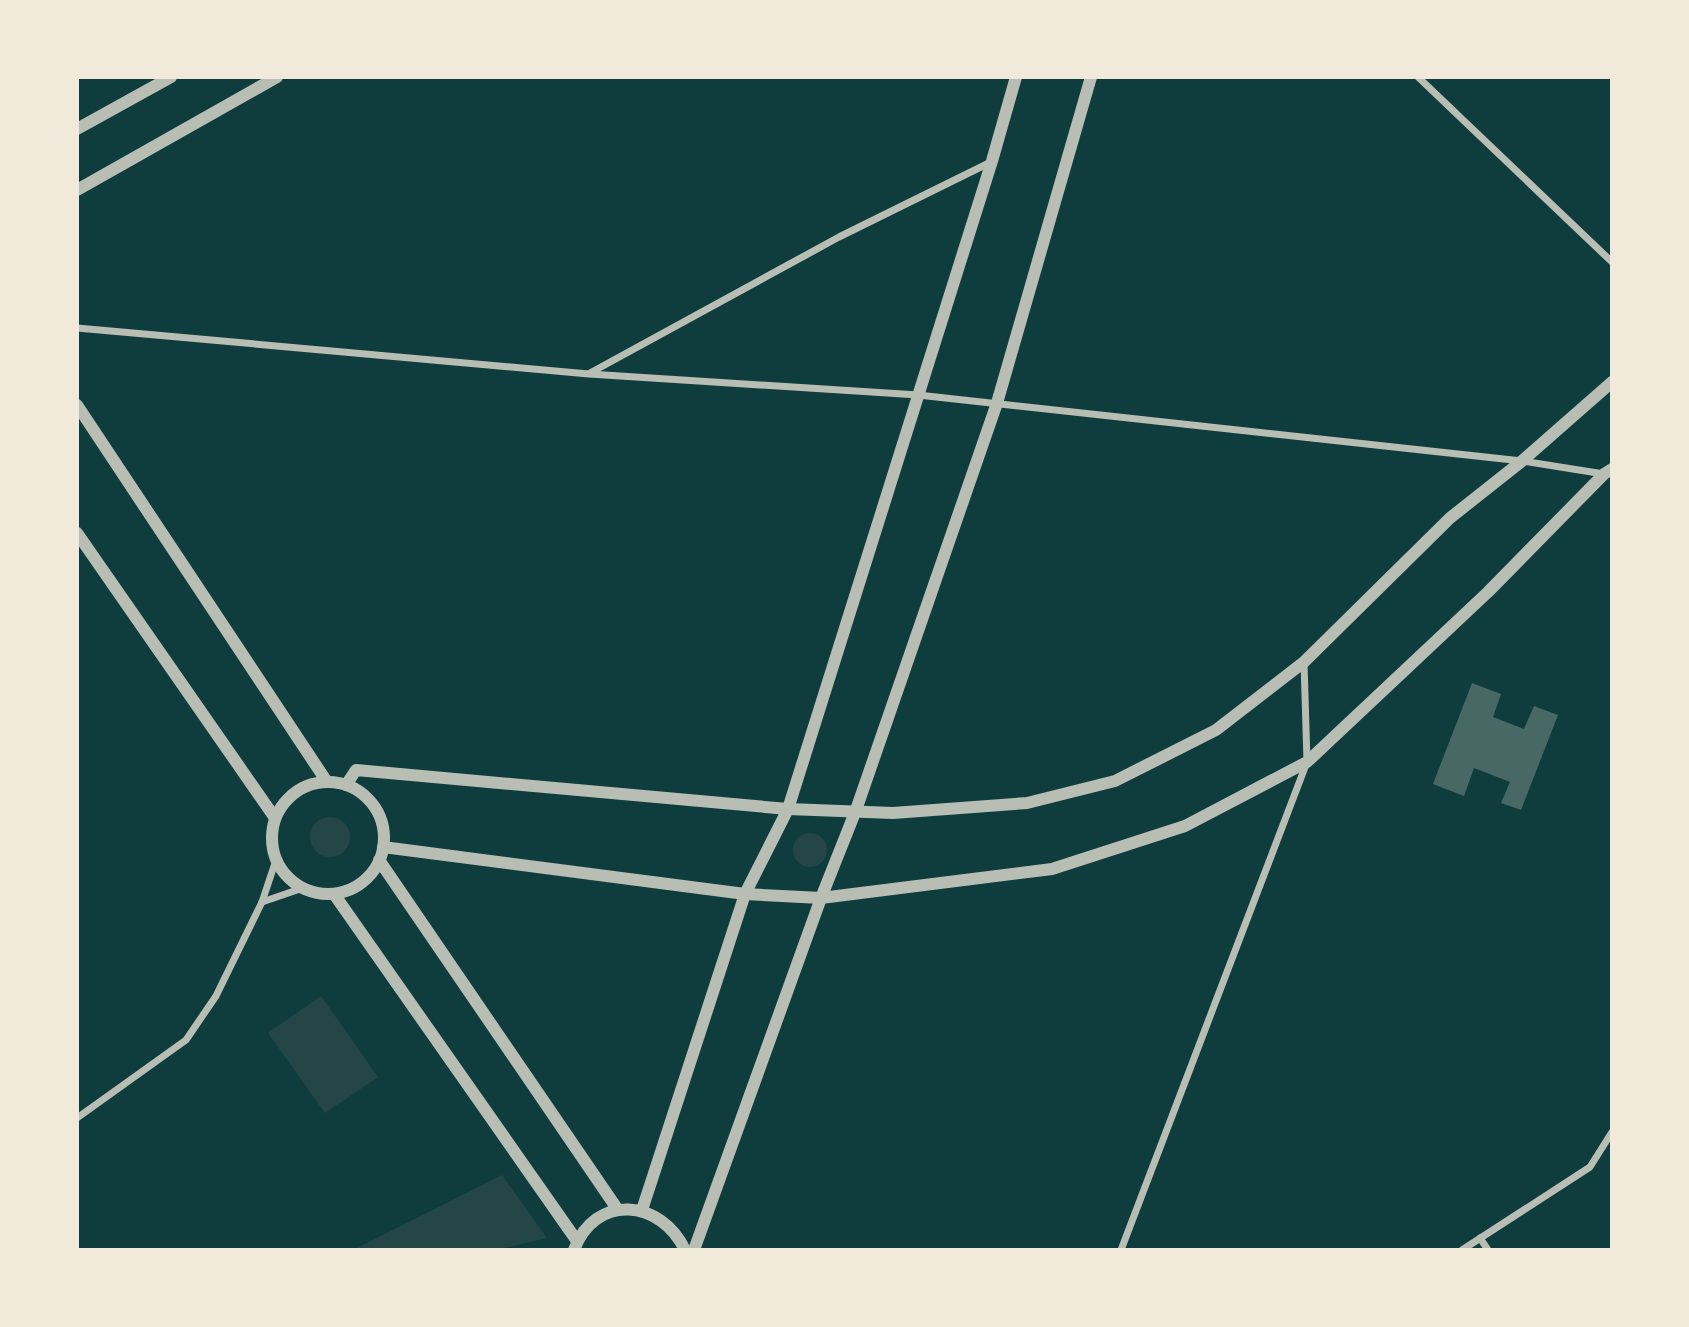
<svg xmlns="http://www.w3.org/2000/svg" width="1689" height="1327" viewBox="0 0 1689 1327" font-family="'Asap Condensed',sans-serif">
	<rect width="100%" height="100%" fill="#0f3d3e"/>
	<g fill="#244646">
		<circle cx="330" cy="837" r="20"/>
		<circle cx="810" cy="850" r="17"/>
		<path d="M321,996L378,1077L325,1113L268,1033Z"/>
		<path d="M502,1175L547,1238L496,1250H353Z"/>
	</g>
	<path fill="#486865" d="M1472,683L1501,694L1493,717L1524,729L1534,706L1558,715L1521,810L1501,803L1510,782L1474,768L1464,796L1433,784Z"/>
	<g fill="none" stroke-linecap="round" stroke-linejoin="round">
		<g stroke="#b8beb3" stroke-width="7">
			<path d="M1418,77L1612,262"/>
			<path d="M77,328L589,374L918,395L1522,461L1604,474"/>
			<path d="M590,373L839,237L991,162"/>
			<path d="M262,902L303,888"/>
			<path d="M77,1118L186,1040L216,996L262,902L276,860"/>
			<path d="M1480,1238L1488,1250"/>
			<path d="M1121,1250L1307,762L1304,662"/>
			<path d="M1462,1250L1590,1167L1612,1132"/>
		</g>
		<g stroke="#b8beb3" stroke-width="12">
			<path d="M77,129L171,77"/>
			<path d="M77,190L277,77"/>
			<path d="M77,405L327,782"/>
			<path d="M77,533L275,818"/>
			<circle cx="328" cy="838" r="56"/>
			<path d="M346,785L356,770L788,809L893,813L1027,803L1115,781L1216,730L1304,662L1450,518L1522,461L1612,382"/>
			<path d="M383,847L745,894L821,898L1052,869L1185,826L1307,762L1488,592L1604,474L1612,469"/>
			<path d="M379,860L618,1210"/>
			<path d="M334,894L577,1241"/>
			<path d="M642,1210L745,894L788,809L992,161L1016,77"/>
			<path d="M574,1250C595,1193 661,1199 685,1250"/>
			<path d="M694,1250L821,898L856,810L997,403L1091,77"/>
		</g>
	</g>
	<rect width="1689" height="1327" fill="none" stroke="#f1e9da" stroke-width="158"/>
</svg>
